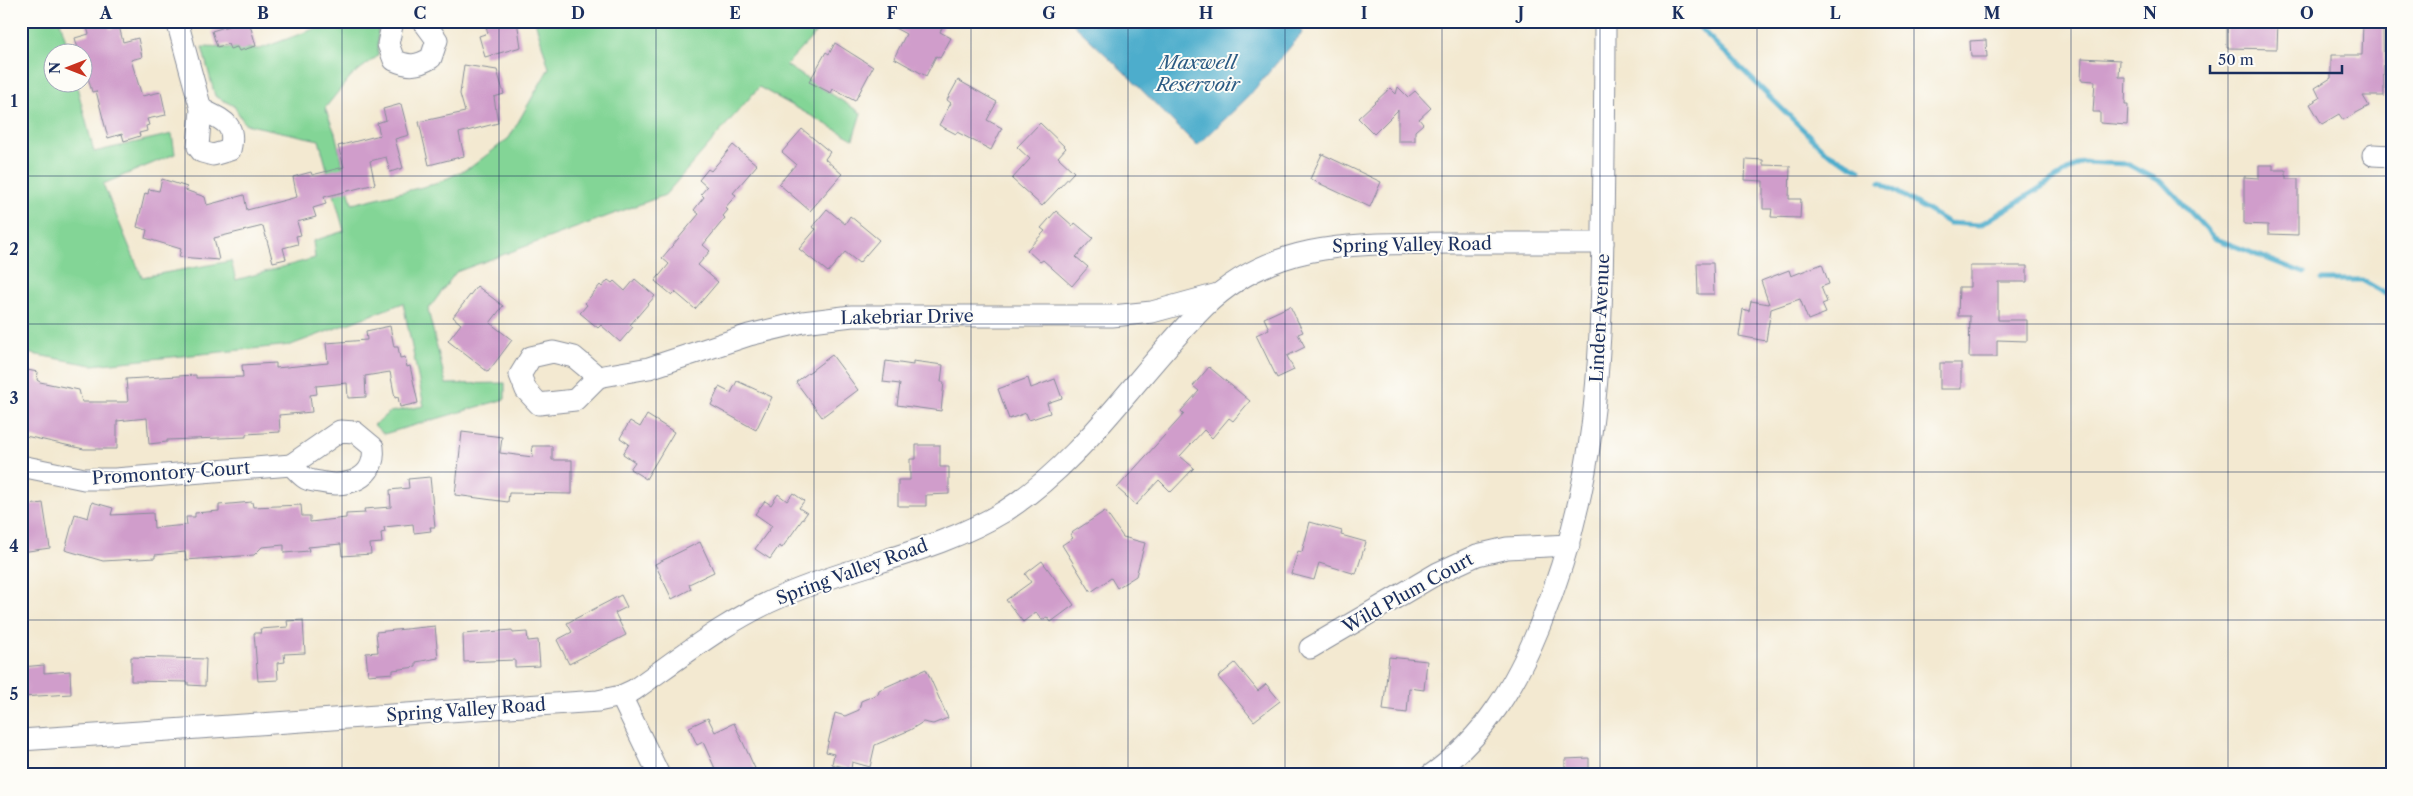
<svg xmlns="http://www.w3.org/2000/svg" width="2413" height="796" viewBox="0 0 2413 796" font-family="'Libre Caslon Text',serif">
	<rect width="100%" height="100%" fill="#fdfcf7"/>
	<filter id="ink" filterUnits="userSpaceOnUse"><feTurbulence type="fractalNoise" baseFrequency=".02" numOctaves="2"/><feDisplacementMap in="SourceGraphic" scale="10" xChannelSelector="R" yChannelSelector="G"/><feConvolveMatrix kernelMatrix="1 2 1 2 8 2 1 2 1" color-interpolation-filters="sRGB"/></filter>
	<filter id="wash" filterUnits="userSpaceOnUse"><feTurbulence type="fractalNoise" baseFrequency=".0096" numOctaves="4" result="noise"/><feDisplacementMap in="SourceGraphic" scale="20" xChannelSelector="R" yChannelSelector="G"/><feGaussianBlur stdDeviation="1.12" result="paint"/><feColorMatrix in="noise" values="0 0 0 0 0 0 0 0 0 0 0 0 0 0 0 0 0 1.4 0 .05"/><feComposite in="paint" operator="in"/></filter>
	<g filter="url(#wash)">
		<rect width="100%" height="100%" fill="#f3e9d1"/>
		<g fill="#83d596" stroke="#4f827a">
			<path d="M21,21H60L69,52H52V82L76,83L94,152L172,134L175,154L103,184L142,277L231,261L236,280L315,258L313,241L344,231L319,140L245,124L234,106L215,96L202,47L260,49L335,21H378V56L351,76L325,108L335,133L352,204L435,184L471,167L509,138L549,68L535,21H827L786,65L861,113L853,139L759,87L665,195L456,272L428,310L446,384L505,383V399L384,434L374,425L390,412L424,406L403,303L291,345L92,365L21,352Z"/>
			<path d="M1939,21H2002V22L1939,24Z"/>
		</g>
		<path fill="#4dadcc" stroke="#346e95" d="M1070,21H1296L1302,33L1248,97L1197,146L1124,72Z"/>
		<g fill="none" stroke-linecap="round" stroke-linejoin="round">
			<g stroke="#4dadcc" stroke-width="5">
				<path d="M1693,21L1825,151L1860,170"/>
				<path d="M1880,182L1949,223L1980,225L2082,162L2127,164L2164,183L2214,238L2304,273"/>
				<path d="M2322,280H2362L2392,297"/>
			</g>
		</g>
		<g id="blocks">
			<g fill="#d09dcb">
				<path d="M85,21H108L110,29L119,26L123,42L138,38L142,57L131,60L142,96L161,92L166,115L147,119L149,125L146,126L147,131L139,133L140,136L124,141L122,134L108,138L96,91L92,92L85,67L82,68V52H79L75,38L89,34Z"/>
				<path d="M244,21H249L256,46L239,51L237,47L230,49L228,44L217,47L212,31Z"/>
				<path d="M484,21H517L521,47L485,57L479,36L488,33Z"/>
				<path d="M882,21H934L943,26L940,32L951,38L940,58L936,56L926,76L894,58L906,34Z"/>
				<path d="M2227,21H2278L2277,49L2227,48Z"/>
				<path d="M2363,21H2383L2384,96H2363L2369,106L2343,120L2339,114L2322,124L2310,104L2320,98L2315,88L2331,78V55H2362Z"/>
				<path d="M1986,40L1987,57H1971L1970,41Z"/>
				<path d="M835,43L873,67L855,101L833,89L831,93L809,82L826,52L829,54Z"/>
				<path d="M2082,58L2120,60L2119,77H2126L2125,105H2128L2127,125L2100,123V112H2093L2095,81L2081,80Z"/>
				<path d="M464,65L497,70L504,94L494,97L498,123L459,133L464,156L429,165L419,122L465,112L460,94Z"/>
				<path d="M958,80L997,102L987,120L1002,128L991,150L957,132L956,134L939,125L951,103L947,100Z"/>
				<path d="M1398,87L1408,97L1415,91L1431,108L1419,119L1423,124L1415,131V141H1398V110L1374,134L1358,118L1390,88L1396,94Z"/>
				<path d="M401,104L409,135L395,139L403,168L390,172L386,157L370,161L375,184L324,197L326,204L313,208L316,217L297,222L301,235L296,236L298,244L283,248L286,259L273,262L263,226L214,238L219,260L179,257L181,249L145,238L147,230L137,227L145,193L148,194L149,189L159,191L162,179L187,187L185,190L205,197L207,205L244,195L247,210L297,197L293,177L311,172L312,175L344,167L338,146L380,135L377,123L386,120L383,109Z"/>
				<path d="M1040,123L1066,148L1058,157L1074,172L1042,206L1012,179L1030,159L1017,147Z"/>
				<path d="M802,129L830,152L825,159L842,174L810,211L779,184L796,164L782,152Z"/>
				<path d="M733,145L757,165L733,193L736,195L725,208L728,210L723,216L725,218L703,245L710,251L698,265L718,282L695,309L675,292L672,295L655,281L669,264L662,258L699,214L694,210L704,197L701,194L707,187L699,180L708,169L711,171Z"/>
				<path d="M1322,154L1381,182L1370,207L1310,179Z"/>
				<path d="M1746,159L1763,160V165L1790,166L1789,199H1801L1800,218L1771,217L1772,209H1763V181L1745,180Z"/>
				<path d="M2259,165H2273V170H2286V179H2298V235L2268,234V225L2244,224V177L2259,178Z"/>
				<path d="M827,209L845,224L850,216L879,240L859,263L845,252L828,272L799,249L816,229L812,227Z"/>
				<path d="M1056,211L1073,226L1075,223L1093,238L1076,257L1088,267L1072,286L1043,260L1040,262L1027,250L1045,231L1041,228Z"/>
				<path d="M1697,263H1713L1714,294H1698Z"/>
				<path d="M1822,264L1829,284L1821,287L1827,302L1822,304L1826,313L1808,320L1800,299L1771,309L1766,341L1739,336L1743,309L1749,311L1751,301L1769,304L1761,281L1789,270L1791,276Z"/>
				<path d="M1970,266H2027V282H1998V320H2027V341L1997,340V357H1969L1970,316H1958L1959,287H1970Z"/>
				<path d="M635,279L655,296L630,325L633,327L620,342L601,325L598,328L580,313L587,305L585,303L600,285L602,287L608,280L612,283L614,281L625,291Z"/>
				<path d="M477,286L503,306L490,323L512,340L488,372L448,341L461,324L453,317Z"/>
				<path d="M1290,306L1303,332L1298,334L1305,347L1287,356L1294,370L1277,378L1256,335L1269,329L1264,318Z"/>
				<path d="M390,326L394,347H398L400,358L405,357L407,367L410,366L418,403L400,407L398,397L395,398L390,372L365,376L366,397L348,398L347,383L316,386L317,394L310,395L312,412L279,415L280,432L246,434V437L167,440V442L149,444L147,418L117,421V449H84L21,435V369L38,372L37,380L40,382L79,390L82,402H128L126,379L196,375V378L243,377L242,365L276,363V368L328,363L326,343L367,340L366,331Z"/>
				<path d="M832,355L858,390L822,417L796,382Z"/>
				<path d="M886,361L913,365V361L943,365L941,382H944L941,411L897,405L900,384L883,382Z"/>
				<rect x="1940" y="363" width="21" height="26"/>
				<path d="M1209,367L1250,401L1233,421L1229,418L1212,438L1204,430L1180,456L1194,468L1171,492L1159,480L1136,505L1117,488L1184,414L1181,411L1199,391L1193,386Z"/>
				<path d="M1028,378L1031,388L1055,379L1062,398L1047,403L1050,413L1029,420L1026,413L1009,419L998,389Z"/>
				<path d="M737,381L772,397L756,430L711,405L719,387L731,393Z"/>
				<path d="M647,415L674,432L646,479L630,469L635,462L623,454L629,444L620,438L630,421L640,427Z"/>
				<path d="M462,432L502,437L500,453L533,457L532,446H552V460H572V494L509,493L508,502L455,495Z"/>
				<path d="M916,445H940V467H949V494L926,495V506H898V480H910V459H916Z"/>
				<path d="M430,477L435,527H430L431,531L414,533L413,524L384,527L385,532L381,533L382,543L370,544L371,554L342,556L341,544L308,547L309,551L284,553V545L262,547L254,555L186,560L185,552L155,555V558L103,561L65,550L75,514L88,518L92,502L113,508L111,515L153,513L154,528L187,525L186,517H195V513L219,511V505L252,502L253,507L301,505L302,516H310V522L346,518V514L365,513L364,509L391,507L390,490L409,488L408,479Z"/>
				<path d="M793,493L804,501L799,508L807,513L782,548L779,546L770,559L755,549L772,526L755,514L765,501L771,505L778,494L787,501Z"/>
				<path d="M43,503L50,548L21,552V506Z"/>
				<path d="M1105,511L1123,537L1145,543L1136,576L1117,588L1111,578L1091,592L1062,545L1073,538L1070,534Z"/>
				<path d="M1310,522L1342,531L1341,535L1366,542L1356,574L1319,563L1314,580L1291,574L1298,551L1302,552Z"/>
				<path d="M700,542L714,572L689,584L691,589L672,599L655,564Z"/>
				<path d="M1042,561L1074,605L1051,622L1047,617L1042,620L1036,612L1023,622L1006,600L1031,582L1025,574Z"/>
				<path d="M621,595L627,607L615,613L626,635L569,664L557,640L572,632L567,623Z"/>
				<path d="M303,620L305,653L284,654L285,662L277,663L278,680L258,681L254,633H261L260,629L288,627L287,621Z"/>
				<path d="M435,626L438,658L416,662V667L393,670V673L368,675L366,653L378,652L376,632Z"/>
				<path d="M512,630L513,633L527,632L528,641L538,640L540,666L515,667V660L464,662L463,634Z"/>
				<path d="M131,657L206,659L205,686L188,685V682L131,681Z"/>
				<path d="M1389,657L1427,661L1424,690L1409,688L1407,713L1383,710Z"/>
				<path d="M1235,663L1258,691L1266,684L1280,701L1254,721L1218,677Z"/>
				<path d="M44,665V673L70,671L71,694L21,697V667Z"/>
				<path d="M926,669L948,718L933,724L923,722L910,730L875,745L870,767L852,762L851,769L832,764L834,754L826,752L835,713L845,716L859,710L861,701L878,694L879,690Z"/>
				<path d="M708,718L715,732L734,723L758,775H718L703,742L697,745L689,727Z"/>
				<path d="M1589,758V775H1565V759Z"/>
			</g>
		</g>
	</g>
	<g filter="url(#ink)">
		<use href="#blocks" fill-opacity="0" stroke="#878c98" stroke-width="1"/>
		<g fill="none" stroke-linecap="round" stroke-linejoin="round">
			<g stroke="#878c98" stroke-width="23">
				<g id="street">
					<path d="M177,21L201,109L198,147L202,152L213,155L230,150C237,123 222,120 201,109"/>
					<path d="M393,21L388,44L394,60C409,67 417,66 431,58L437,40L423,21"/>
					<path d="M2373,155L2392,156"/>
					<path d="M553,352L574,357L598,377L575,400L539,404L526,390L520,375L531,357Z"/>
					<path d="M598,377L649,368L749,335L803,322L852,316H1112L1152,312L1218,294"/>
					<path d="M340,431L355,432L373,447C377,479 347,488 320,482C316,481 309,481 305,478C300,475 296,469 291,465Z"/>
					<path d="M21,466L84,479H115L291,465"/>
					<path d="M1310,648L1438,573L1477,555L1507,548L1569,545"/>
					<path d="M621,696L659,775"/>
					<path d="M21,740L598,701L621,696L634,690C682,656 730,618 785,595C856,564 938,552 1005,511C1085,459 1137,374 1204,307C1275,238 1361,244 1452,243C1502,243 1553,243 1603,243"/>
					<path d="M1431,775C1485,737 1516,684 1540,625C1595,493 1601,371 1603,230C1604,161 1605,91 1605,21"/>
				</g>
			</g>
			<use href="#street" stroke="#fff" stroke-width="21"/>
		</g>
	</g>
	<path fill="none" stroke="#1b2f5e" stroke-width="1" stroke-opacity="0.55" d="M185,21V775M342,21V775M499,21V775M656,21V775M814,21V775M971,21V775M1128,21V775M1285,21V775M1442,21V775M1600,21V775M1757,21V775M1914,21V775M2071,21V775M2228,21V775M21,176H2392M21,324H2392M21,472H2392M21,620H2392"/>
	<g text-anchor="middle" stroke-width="4" stroke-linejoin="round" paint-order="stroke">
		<g font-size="18" fill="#1b2f5e" stroke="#fdfcf7">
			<text transform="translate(1412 245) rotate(-1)" y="6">Spring Valley Road</text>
			<text transform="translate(907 317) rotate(-1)" y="6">Lakebriar Drive</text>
			<text transform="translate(1600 318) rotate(-87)" y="6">Linden Avenue</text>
			<text transform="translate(171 473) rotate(-4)" y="6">Promontory Court</text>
			<text transform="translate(852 572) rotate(-20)" y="6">Spring Valley Road</text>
			<text transform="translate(1408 593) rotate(-29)" y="6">Wild Plum Court</text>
			<text transform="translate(466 710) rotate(-4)" y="6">Spring Valley Road</text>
		</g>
		<g font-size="19" font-style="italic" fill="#2c5b84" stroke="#fdfcf7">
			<text x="1198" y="69">Maxwell<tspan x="1198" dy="22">Reservoir</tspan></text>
		</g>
	</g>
	<rect width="2413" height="796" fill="none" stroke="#fdfcf7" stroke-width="55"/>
	<g transform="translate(68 68) rotate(270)"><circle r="24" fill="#fdfcf7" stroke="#a3aaba"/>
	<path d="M0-4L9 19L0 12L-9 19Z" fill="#c8321e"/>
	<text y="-8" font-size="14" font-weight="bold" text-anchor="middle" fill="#1b2f5e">N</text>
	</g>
	<path d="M2210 65v8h132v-8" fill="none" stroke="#1b2f5e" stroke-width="2.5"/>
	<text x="2218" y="65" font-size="15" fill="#1b2f5e" stroke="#fdfcf7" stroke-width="4" paint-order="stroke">50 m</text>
	<rect x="28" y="28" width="2358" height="740" fill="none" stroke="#1b2f5e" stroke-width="2"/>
	<g font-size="16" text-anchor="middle" font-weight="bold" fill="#1b2f5e">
		<text x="106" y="19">A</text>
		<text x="263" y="19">B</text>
		<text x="420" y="19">C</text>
		<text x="578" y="19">D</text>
		<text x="735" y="19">E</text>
		<text x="892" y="19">F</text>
		<text x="1049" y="19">G</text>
		<text x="1206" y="19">H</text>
		<text x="1364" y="19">I</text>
		<text x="1521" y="19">J</text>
		<text x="1678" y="19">K</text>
		<text x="1835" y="19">L</text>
		<text x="1992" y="19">M</text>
		<text x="2150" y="19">N</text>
		<text x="2307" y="19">O</text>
		<text x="14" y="107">1</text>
		<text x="14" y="255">2</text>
		<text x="14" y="404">3</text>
		<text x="14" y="552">4</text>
		<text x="14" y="700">5</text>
	</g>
</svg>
